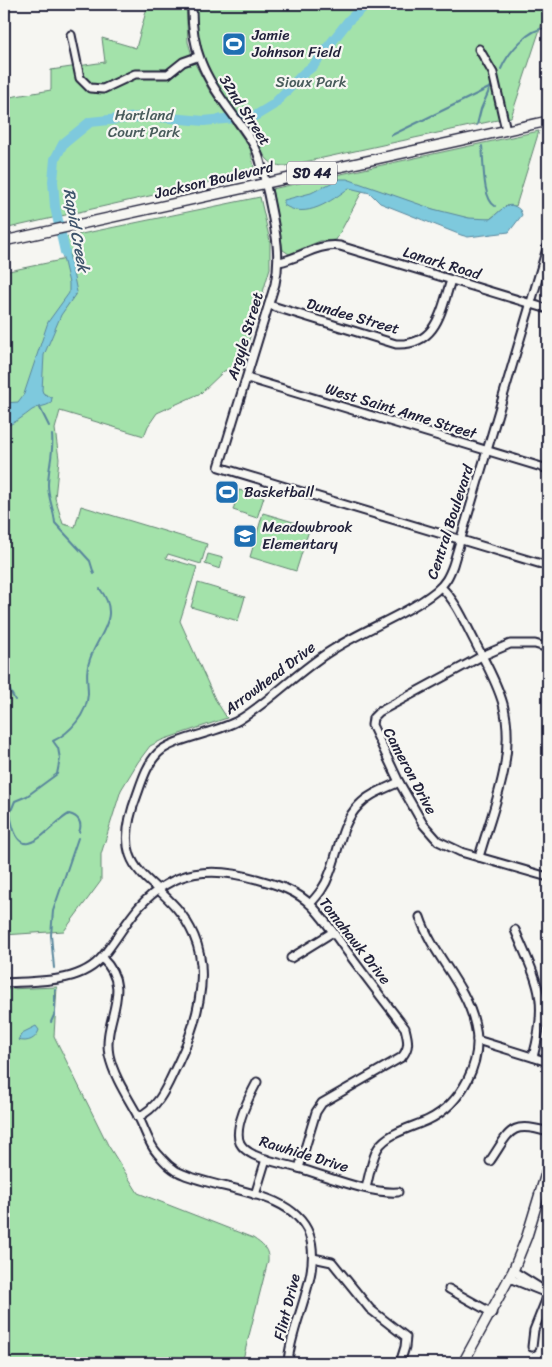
<svg xmlns="http://www.w3.org/2000/svg" width="552" height="1367" viewBox="0 0 552 1367" font-family="Sriracha,sans-serif">
	<rect width="100%" height="100%" fill="#f6f6f2"/>
	<filter id="ink" filterUnits="userSpaceOnUse"><feTurbulence type="fractalNoise" baseFrequency=".02" numOctaves="2"/><feDisplacementMap in="SourceGraphic" scale="10" xChannelSelector="R" yChannelSelector="G"/><feConvolveMatrix kernelMatrix="1 2 1 2 8 2 1 2 1" color-interpolation-filters="sRGB"/></filter>
	<g filter="url(#ink)">
		<g fill="#a3e2aa" stroke="#628272">
			<path d="M148,4H186L188,42L194,62L209,90L250,148L255,172L4,229V98L51,90V70L105,62L102,38L136,48Z"/>
			<path d="M197,4H548V28L543,20L511,117L286,166C279,166 273,165 268,160C261,153 258,142 253,134C237,110 214,88 204,60C197,43 195,22 197,4Z"/>
			<path d="M539,131L516,206H506L490,219C463,224 394,195 365,186L336,240L320,241L289,254L283,250L272,189Z"/>
			<path d="M260,197L270,241V268L241,367L224,371L201,393L157,413L148,426L144,436L60,411L55,429L59,459L55,498L63,524L75,527L81,506L207,544L201,564L168,554L166,558L197,567L180,621L215,699L227,718L162,740L150,746L138,762L121,790L101,854V881L64,931L4,935V272L66,259L62,238Z"/>
			<path d="M221,484L237,489L234,499L218,495Z"/>
			<path d="M239,490L264,497L257,518L233,510Z"/>
			<path d="M263,513L310,527L296,571L250,557Z"/>
			<path d="M208,554L223,558L220,569L205,564Z"/>
			<path d="M198,583L245,597L238,621L191,607Z"/>
			<path d="M57,987L54,1036L108,1145L138,1193L253,1238C263,1245 269,1249 268,1261L242,1363H4V992L8,989Z"/>
		</g>
		<g fill="#7ec9dd" stroke="#59869c">
			<path d="M339,179H347L433,209L469,218L490,219C501,212 507,198 520,210L522,215L509,232L468,237L461,235L380,203L370,193L349,188C331,201 306,220 284,205V200L311,193Z"/>
			<path d="M66,239L77,292L61,315L44,355L42,390L43,393L52,398L51,403C45,407 38,406 32,410C23,417 15,423 4,427V403L18,402L24,394L48,322L69,293V283L59,241Z"/>
			<path d="M36,1026L39,1030C36,1039 28,1043 18,1040L22,1033Z"/>
		</g>
		<g fill="none" stroke-linecap="round" stroke-linejoin="round">
			<g stroke="#59869c" stroke-width="2">
				<path d="M501,69C508,53 529,27 548,28"/>
				<path d="M477,125L481,109L491,86"/>
				<path d="M392,135L489,88"/>
				<path d="M482,146C484,162 482,198 495,206"/>
				<path d="M40,408L49,426"/>
				<path d="M52,435C54,453 48,468 48,485C48,498 54,510 55,523L90,561L94,574"/>
				<path d="M4,680L15,700"/>
				<path d="M79,832C83,823 78,816 69,814C47,826 19,874 10,813L15,801L27,796L57,774L60,759L58,748L53,741C70,733 87,714 88,694C88,681 85,672 90,659C98,634 122,617 100,589"/>
				<path d="M54,968L51,935L53,911L78,838"/>
				<path d="M51,1022L55,1013V990"/>
			</g>
			<path stroke="#7ec9dd" stroke-width="10" d="M65,252L55,207L53,181L55,159L63,144L90,122L148,116L204,121L255,116L273,105L304,73L313,66L349,20L367,4"/>
			<g stroke="#22223b" stroke-width="11">
				<g id="minor">
					<path d="M192,4C191,50 204,76 231,112C239,123 248,134 255,147C262,161 264,179 268,194C274,225 282,253 275,284L219,467L548,566"/>
					<path d="M71,35L80,78L90,88L103,89L135,74H168L183,62L197,57"/>
					<path d="M479,49L493,73L506,130"/>
					<path d="M279,262C301,258 317,243 340,246L548,309"/>
					<path d="M269,305L396,344C437,346 441,311 451,280"/>
					<path d="M247,378L548,469"/>
					<path d="M441,587C456,601 465,623 475,642C485,662 497,682 503,704C517,756 493,808 479,857"/>
					<path d="M548,648L535,644H510L482,656L379,712L373,718L372,725L399,782L423,824L438,841L461,852L548,877"/>
					<path d="M310,904C318,895 325,887 329,875C339,852 340,824 359,805C369,794 385,789 399,782"/>
					<path d="M515,930C538,984 549,998 533,1057"/>
					<path d="M102,958C135,990 102,1019 109,1055C114,1078 129,1099 140,1120C145,1130 149,1144 157,1153C165,1162 172,1170 183,1174C221,1191 292,1190 309,1234C323,1272 290,1324 288,1363"/>
					<path d="M291,958L333,932"/>
					<path d="M4,983C36,981 81,984 103,956C116,940 126,922 139,907C174,868 213,866 260,880C278,885 297,891 311,905C324,918 335,935 346,950C365,976 385,1002 405,1028C408,1040 410,1047 402,1057L322,1103L316,1112L299,1168"/>
					<path d="M477,1040L548,1062"/>
					<path d="M257,1082C250,1095 233,1128 240,1143C243,1149 248,1152 254,1155C267,1161 284,1164 298,1168C327,1176 368,1194 398,1192"/>
					<path d="M138,1117C161,1106 167,1085 178,1063C196,1026 211,975 194,936C167,873 103,883 137,795C142,781 147,764 158,753C173,738 218,733 239,720C272,700 299,670 332,650C364,629 406,615 436,591C445,584 449,576 453,565L548,245"/>
					<path d="M490,1161C510,1132 509,1120 548,1132"/>
					<path d="M366,1188C369,1176 372,1158 378,1148C387,1133 413,1127 428,1120C461,1104 484,1062 475,1025C466,984 433,956 420,917"/>
					<path d="M255,1195L266,1159"/>
					<path d="M313,1258L332,1262L370,1309L406,1337L405,1347L400,1363"/>
					<path d="M513,1271L548,1293"/>
					<path d="M509,1278L544,1292"/>
					<path d="M449,1289L492,1313"/>
					<path d="M532,1347L534,1330L548,1295"/>
				</g>
			</g>
			<g stroke="#22223b" stroke-width="12">
				<g id="major">
					<path d="M4,241L548,121"/>
					<path d="M463,1363L513,1271L527,1236L548,1167"/>
				</g>
			</g>
			<use href="#minor" stroke="#f6f6f2" stroke-width="7"/>
			<use href="#major" stroke="#f6f6f2" stroke-width="9"/>
		</g>
	</g>
	<defs>
		<g id="stadium-square" transform="scale(1.25)"><rect x="-9" y="-9" width="18" height="18" rx="4" fill="#1f6fb2" stroke="#f6f6f2"/><path d="M0-5a6.5 5 0 1 0 0 10a6.5 5 0 1 0 0-10ZM-3.5-1.8h7v3.6h-7Z" fill="#fff"/></g>
		<g id="school-square" transform="scale(1.25)"><rect x="-9" y="-9" width="18" height="18" rx="4" fill="#1f6fb2" stroke="#f6f6f2"/><path d="M0-5L7-2L0 1L-7-2ZM-4 1L0 2.5L4 1V4Q0 6-4 4Z" fill="#fff"/></g>
	</defs>
	<g fill-rule="evenodd">
		<use href="#stadium-square" x="234" y="44"/>
		<use href="#stadium-square" x="227" y="492"/>
		<use href="#school-square" x="245" y="536"/>
	</g>
	<g text-anchor="middle" stroke-width="4.5" stroke-linejoin="round" paint-order="stroke">
		<rect fill="#f6f6f2" stroke="#626272" stroke-width="1" x="287" y="161.5" width="50" height="23" rx="4"/>
		<g font-size="14" font-weight="bold" fill="#22223b">
			<text x="312" y="178">SD 44</text>
		</g>
		<g font-size="15" fill="#22223b" stroke="#f6f6f2" text-anchor="start">
			<text x="252" y="40">Jamie<tspan x="252" dy="17">Johnson Field</tspan></text>
			<text x="244" y="497">Basketball</text>
			<text x="262" y="532">Meadowbrook<tspan x="262" dy="17">Elementary</tspan></text>
		</g>
		<g font-size="15" fill="#495c5c" stroke="#f6f6f2">
			<text x="311" y="87">Sioux Park</text>
			<text x="144" y="120">Hartland<tspan x="144" dy="17">Court Park</tspan></text>
		</g>
		<g font-size="15" fill="#22223b" stroke="#f6f6f2">
			<text transform="translate(245 110) rotate(57)" y="5">32nd Street</text>
			<text transform="translate(214 180) rotate(-13)" y="5">Jackson Boulevard</text>
			<text transform="translate(442 263) rotate(17)" y="5">Lanark Road</text>
			<text transform="translate(353 316) rotate(16)" y="5">Dundee Street</text>
			<text transform="translate(245 336) rotate(-73)" y="5">Argyle Street</text>
			<text transform="translate(401 411) rotate(17)" y="5">West Saint Anne Street</text>
			<text transform="translate(450 522) rotate(-72)" y="5">Central Boulevard</text>
			<text transform="translate(270 678) rotate(-37)" y="5">Arrowhead Drive</text>
			<text transform="translate(410 771) rotate(62)" y="5">Cameron Drive</text>
			<text transform="translate(355 941) rotate(52)" y="5">Tomahawk Drive</text>
			<text transform="translate(304 1154) rotate(17)" y="5">Rawhide Drive</text>
			<text transform="translate(287 1307) rotate(-76)" y="5">Flint Drive</text>
		</g>
		<g font-size="16" font-style="italic" fill="#3e546c" stroke="#f6f6f2">
			<text transform="translate(77 230) rotate(80)" y="6">Rapid Creek</text>
		</g>
	</g>
	<rect width="552" height="1367" fill="none" stroke="#f6f6f2" stroke-width="20"/>
	<rect x="10" y="10" width="532" height="1347" fill="none" stroke="#22223b" stroke-width="2" filter="url(#ink)"/>
</svg>
